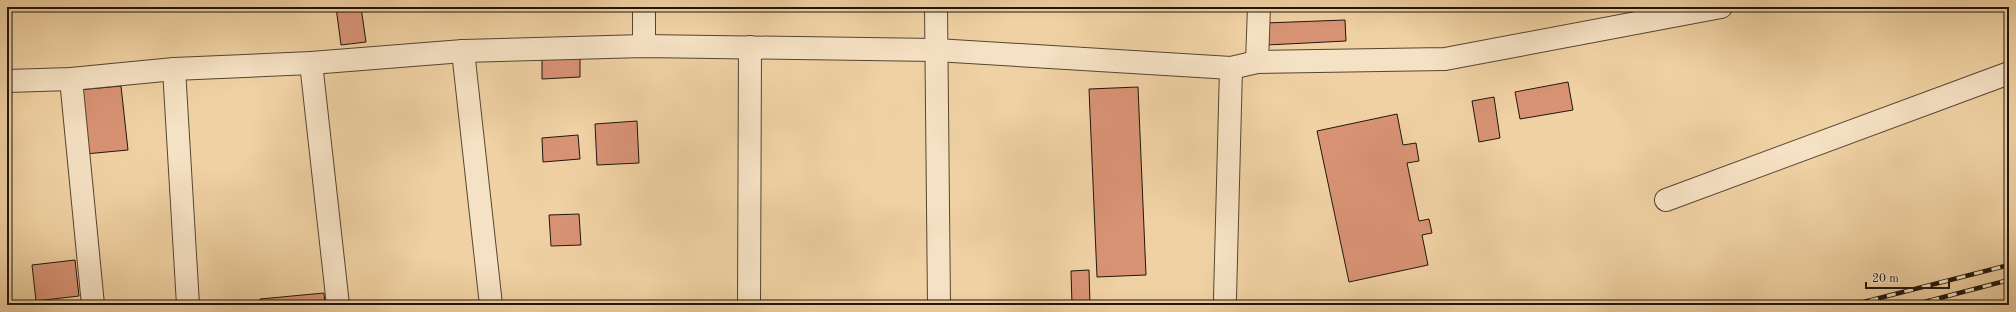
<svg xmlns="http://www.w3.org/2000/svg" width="2016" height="312" viewBox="0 0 2016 312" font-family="'Old Standard TT',serif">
	<rect width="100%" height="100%" fill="#f0d1a3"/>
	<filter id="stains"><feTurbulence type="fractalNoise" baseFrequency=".005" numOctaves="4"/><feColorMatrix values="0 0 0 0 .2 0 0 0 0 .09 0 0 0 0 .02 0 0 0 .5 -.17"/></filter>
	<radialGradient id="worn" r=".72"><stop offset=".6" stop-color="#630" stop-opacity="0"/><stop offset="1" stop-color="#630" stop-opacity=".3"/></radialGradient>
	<g fill="#d89375" stroke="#21160d">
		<path d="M336,7H361L366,42L341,45Z"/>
		<path d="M1345,20L1346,41L1267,45L1266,23Z"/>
		<path d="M580,53V77L542,79V54Z"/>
		<path d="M1568,82L1573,110L1520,119L1515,92Z"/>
		<path d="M121,86L128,150L85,154L78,90Z"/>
		<path d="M1138,87L1146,275L1097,277L1089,89Z"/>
		<path d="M1494,97L1500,138L1479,142L1472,101Z"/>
		<path d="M1397,114L1403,145L1416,143L1419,161L1407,163L1419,221L1429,219L1432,233L1422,235L1428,265L1349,282L1317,131Z"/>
		<path d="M637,121L639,163L597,165L595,124Z"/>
		<path d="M578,135L580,159L543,162L542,138Z"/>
		<path d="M579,214L581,245L551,246L549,215Z"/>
		<path d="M75,260L79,296L36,301L32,265Z"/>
		<path d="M1089,270L1090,305H1072L1071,271Z"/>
		<path d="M324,293L325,305H261L260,299Z"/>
	</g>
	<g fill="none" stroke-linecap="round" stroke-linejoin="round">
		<g stroke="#554532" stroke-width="24">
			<g id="street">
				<path d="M644,7V46"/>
				<path d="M936,7L939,305"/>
				<path d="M463,51L491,305"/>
				<path d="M1257,62L1259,7"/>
				<path d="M311,63L338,305"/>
				<path d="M174,69L188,305"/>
				<path d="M71,79L93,305"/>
				<path d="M7,81L71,79L174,69L311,63L463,51L644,46L936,50L1231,68L1257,62L1445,59L1721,7"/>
				<path d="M1666,200L2009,73"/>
				<path d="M1225,298L1231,68"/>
				<path d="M749,305L750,47"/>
			</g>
		</g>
		<use href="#street" stroke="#f5e1c3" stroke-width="22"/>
		<g stroke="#21160d" stroke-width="4.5">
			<g id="rail">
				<path d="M1852,305L2009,265"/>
				<path d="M1913,305L2009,280"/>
			</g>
		</g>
		<use href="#rail" stroke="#f5e1c3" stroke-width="3" stroke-dasharray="9" stroke-linecap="butt"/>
	</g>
	<rect width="2016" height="312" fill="none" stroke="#f0d1a3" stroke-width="24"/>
	<rect x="8" y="8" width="2000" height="296" fill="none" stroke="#21160d" stroke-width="2"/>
	<rect x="12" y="12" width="1992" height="288" fill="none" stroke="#21160d"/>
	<path d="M1866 282v6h83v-6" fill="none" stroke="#21160d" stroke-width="2"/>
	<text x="1872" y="282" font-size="12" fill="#21160d" stroke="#f5e1c3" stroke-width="3" paint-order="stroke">20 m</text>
	<rect width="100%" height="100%" filter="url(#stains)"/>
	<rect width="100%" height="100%" fill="url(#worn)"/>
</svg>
